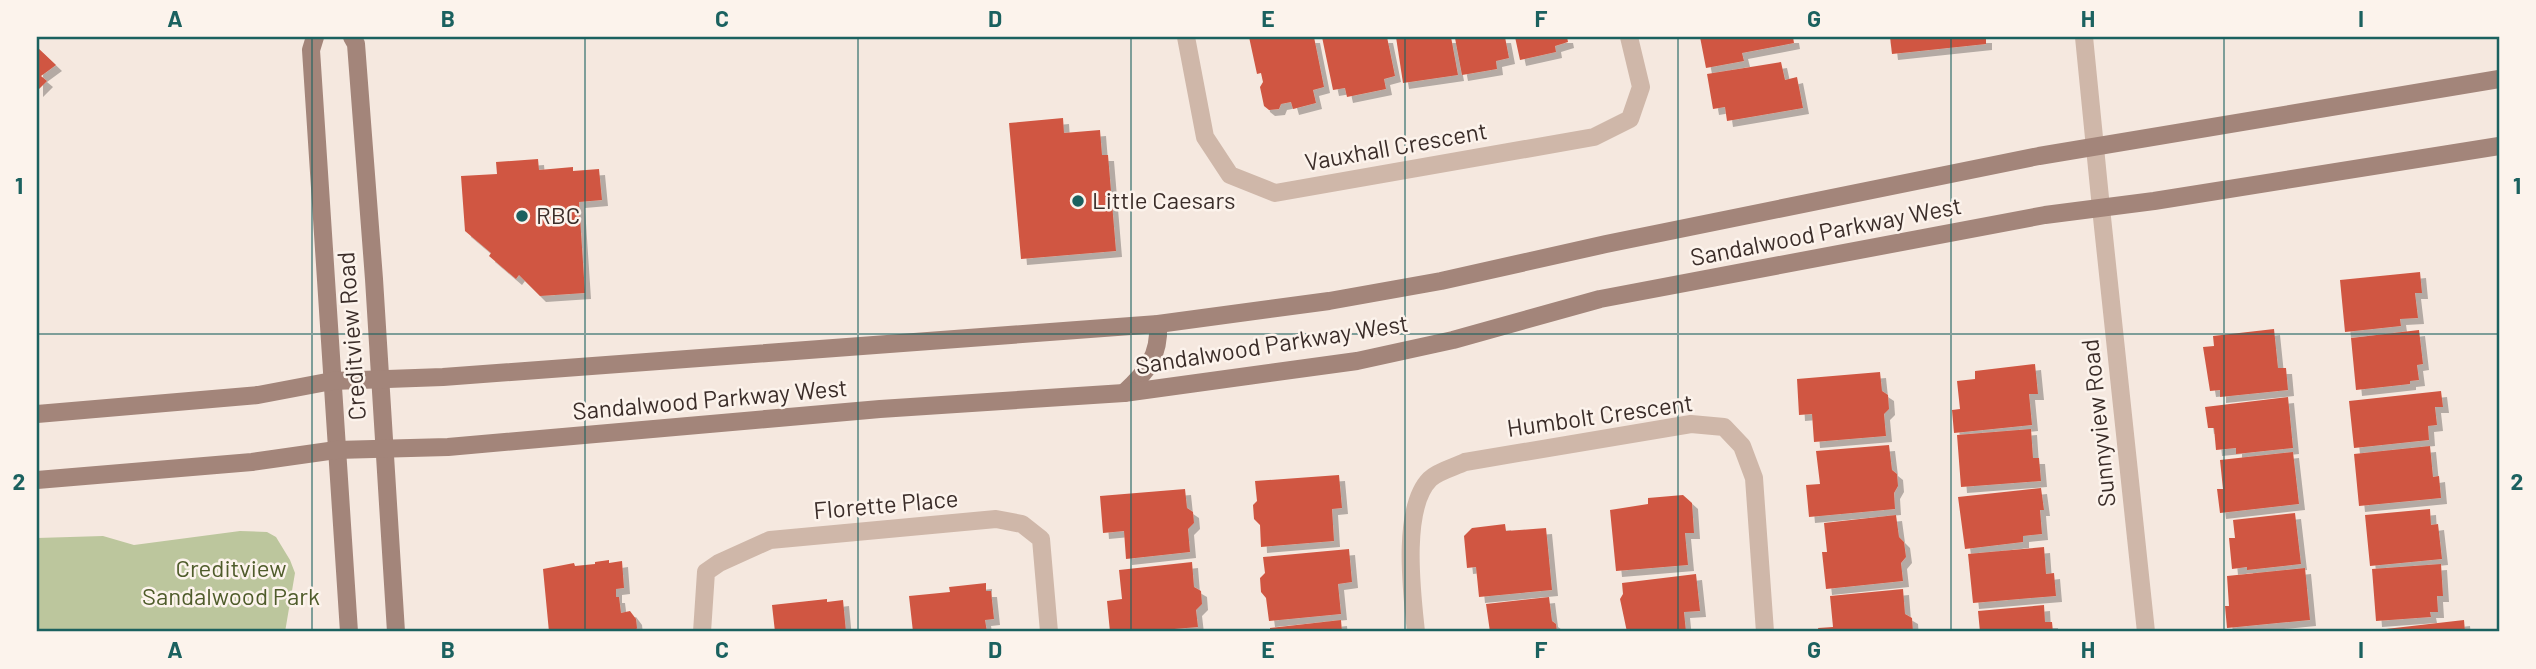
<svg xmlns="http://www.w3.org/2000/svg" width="2536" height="669" viewBox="0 0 2536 669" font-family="Barlow,sans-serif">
	<defs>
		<filter id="shadow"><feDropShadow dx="6" dy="6" stdDeviation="0" flood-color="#0004"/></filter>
	</defs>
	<rect width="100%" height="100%" fill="#f5e8df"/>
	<path fill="#bcc69d" d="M240,531L267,532L276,537L290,560L295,573L285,632H37V538L103,536L134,545Z"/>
	<g fill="#d05742" filter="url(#shadow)">
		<path d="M1249,37H1314L1324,87L1313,90L1316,103L1293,109L1291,102L1281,104L1279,109L1269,110L1264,106L1260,87L1263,82L1261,73L1257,74Z"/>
		<path d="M1322,37H1387L1395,76L1384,79L1386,89L1347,97L1345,88L1333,90Z"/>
		<path d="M1396,37H1451L1458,75L1403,83Z"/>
		<path d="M1505,37L1509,58L1496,61L1497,69L1462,75L1455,38Z"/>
		<path d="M1515,37H1567L1568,42L1555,46L1556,52L1520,60Z"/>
		<path d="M1700,37H1793L1794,43L1742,53L1744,61L1706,68Z"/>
		<path d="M1890,37H1986V44L1892,54Z"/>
		<path d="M37,47L56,65L41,76L47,81L37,91Z"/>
		<path d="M1781,62L1785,80L1797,77L1803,108L1727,121L1725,107L1713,109L1707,74Z"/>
		<path d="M1063,118L1064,133L1100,130L1102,155H1108L1116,251L1021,259L1009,123Z"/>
		<path d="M538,159L539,170L573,167V171L599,169L602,200L579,202L585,293L540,296L519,275L516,279L489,256L491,253L465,231L461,176L497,174L496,162Z"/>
		<path d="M2420,272L2422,293H2415L2418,318L2400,319L2401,326L2345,332L2340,280Z"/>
		<path d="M2274,329L2278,368H2286L2288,390L2220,397V390L2210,391L2203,347L2214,346L2213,336Z"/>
		<path d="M2419,330L2423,364L2417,365L2419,380L2410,381V384L2356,390L2351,338Z"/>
		<path d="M2035,364L2038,394H2029L2032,425L1954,433L1952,410L1960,409L1957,381L1975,379V371Z"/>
		<path d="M1880,372L1882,391L1888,395L1889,409L1884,414L1886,436L1814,442L1812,414L1799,415L1797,379Z"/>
		<path d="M2441,391L2443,407H2435L2437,425L2428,426L2429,440L2354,448L2349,401Z"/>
		<path d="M2288,397L2293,448L2236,454V448L2216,450L2214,428H2208L2205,407Z"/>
		<path d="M2031,429L2033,458H2039L2041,481L1961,487L1957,435Z"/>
		<path d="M1889,445L1892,470L1897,474L1898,486L1894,493L1895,509L1809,517L1806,485L1820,484L1816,451Z"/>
		<path d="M2430,446L2433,477L2439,476L2441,498L2359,506L2354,454Z"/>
		<path d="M2293,452L2299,504L2220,513L2217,489H2223L2220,460Z"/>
		<path d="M1339,475L1342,508L1332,509L1334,541L1261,547L1260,525L1254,519L1253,505L1257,501L1255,481Z"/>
		<path d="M2041,488L2044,510H2040L2042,534L2023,536V542L1965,549L1958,497Z"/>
		<path d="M1185,489L1187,508L1193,512L1194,523L1188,529L1190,552L1126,559L1124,531L1103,533L1100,496Z"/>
		<path d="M1683,495L1692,503L1694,533H1685L1688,565L1616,571L1610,510L1648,504V498Z"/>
		<path d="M2430,509L2431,525L2438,524L2442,559L2370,566L2365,515Z"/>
		<path d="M2295,513L2301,564L2247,570V567L2232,569L2229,538H2235L2233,520Z"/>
		<path d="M1896,515L1899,537L1904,542L1906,557L1901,563L1903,581L1826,589L1822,552H1827L1824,523Z"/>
		<path d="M1505,524L1506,531L1546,528L1552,590L1479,597L1476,567L1467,568L1464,536L1472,528Z"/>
		<path d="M2044,547L2046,574L2054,573L2056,596L1973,603L1968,554Z"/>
		<path d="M1349,549L1352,582L1338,584L1341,614L1269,621L1266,598L1261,592L1260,578L1265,573L1263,557Z"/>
		<path d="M609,560V563L622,561L624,588L616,589V597H619L621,613L630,611L636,619L637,628L635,632H549L543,569L574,563L575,566L595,564V562Z"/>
		<path d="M1192,562L1194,587L1201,591L1202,604L1196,610L1198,627L1139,632H1110L1107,601L1122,599L1119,570Z"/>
		<path d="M2441,564L2443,596H2437L2438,612H2430L2431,617L2376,621L2372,569Z"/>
		<path d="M2305,568L2310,620L2227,628L2225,606H2229L2227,576Z"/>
		<path d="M1696,574L1700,611L1684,612L1686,632H1627L1620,599L1623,594L1622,583Z"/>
		<path d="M986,583V591H991L994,619L985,620L987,632H913L909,596L950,592L949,587Z"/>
		<path d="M1903,589L1905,614L1912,618L1913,632H1819L1818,628L1833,627L1830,596Z"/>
		<path d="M1549,597L1552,621L1556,624L1557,632H1490L1486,604Z"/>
		<path d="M827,599V602L843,600L846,632H775L772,605Z"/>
		<path d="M2044,605L2045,622H2052L2053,632H1980L1978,611Z"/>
		<path d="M1341,620L1342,632H1270V628Z"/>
		<path d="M2464,620L2465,632H2377V630Z"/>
	</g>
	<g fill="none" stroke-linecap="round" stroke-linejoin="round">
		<g stroke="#cfb7a9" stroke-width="18">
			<path d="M1186,37L1205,137L1230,175L1275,193L1594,137L1630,119L1641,87L1629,37"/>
			<path d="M2101,208L2146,632"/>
			<path d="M702,632L706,572L719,563L770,540L996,519L1022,524L1041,539L1049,632"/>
			<path d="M1416,632C1412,594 1401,508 1430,479C1438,471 1455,467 1465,462L1691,424L1724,427L1742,446L1754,478L1765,632"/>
		</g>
		<path stroke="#cfb7a9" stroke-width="18" d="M2084,37L2101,208"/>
		<g stroke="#a3857a" stroke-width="18">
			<path d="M315,37L311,50L349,632"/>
			<path d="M352,37L356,44L374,279L396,632"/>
			<path d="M1124,393C1146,373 1160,356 1158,324"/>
			<path d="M37,414L258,395L332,381L443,377L1158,324L1329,301L1441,281L1606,244L2039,156L2499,79"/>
			<path d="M37,480L252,462L336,450L448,447L880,409L1124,393L1357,361L1453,340L1600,299L2045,215L2154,201L2499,146"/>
		</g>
	</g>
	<path fill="none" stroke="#1b615f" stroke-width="2" stroke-opacity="0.55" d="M312,37V632M585,37V632M858,37V632M1131,37V632M1405,37V632M1678,37V632M1951,37V632M2224,37V632M37,334H2499"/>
	<g fill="#1b615f" stroke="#fcf3ec" stroke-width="2.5">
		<circle cx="1078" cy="201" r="7"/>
		<circle cx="522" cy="216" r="7"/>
	</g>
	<g text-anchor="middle" stroke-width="5" stroke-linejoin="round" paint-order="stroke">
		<g font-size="24" fill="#3b2d29" stroke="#fcf3ec">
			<text transform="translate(1396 147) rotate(-10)" y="8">Vauxhall Crescent</text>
			<text transform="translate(1826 232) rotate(-11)" y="8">Sandalwood Parkway West</text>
			<text transform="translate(352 336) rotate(-94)" y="8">Creditview Road</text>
			<text transform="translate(1272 345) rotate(-9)" y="8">Sandalwood Parkway West</text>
			<text transform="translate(710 400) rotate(-5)" y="8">Sandalwood Parkway West</text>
			<text transform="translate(1600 416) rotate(-8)" y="8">Humbolt Crescent</text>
			<text transform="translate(2099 423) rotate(-96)" y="8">Sunnyview Road</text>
			<text transform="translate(886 505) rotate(-5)" y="8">Florette Place</text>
		</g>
		<g font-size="24" fill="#3b2d29" stroke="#fcf3ec" text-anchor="start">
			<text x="1092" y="209">Little Caesars</text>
			<text x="536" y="224">RBC</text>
		</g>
		<g font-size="24" fill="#4f5c2b" stroke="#fcf3ec">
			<text x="231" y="577">Creditview<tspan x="231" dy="28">Sandalwood Park</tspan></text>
		</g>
	</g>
	<rect width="2536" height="669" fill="none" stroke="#fcf3ec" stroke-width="77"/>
	<rect x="38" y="38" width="2460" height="592" fill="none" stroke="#1b615f" stroke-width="2.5"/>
	<g font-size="23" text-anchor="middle" font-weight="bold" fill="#1b615f">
		<text x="175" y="27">A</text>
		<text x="448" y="27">B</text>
		<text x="722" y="27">C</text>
		<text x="995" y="27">D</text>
		<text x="1268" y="27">E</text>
		<text x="1541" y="27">F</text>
		<text x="1814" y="27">G</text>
		<text x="2088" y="27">H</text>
		<text x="2361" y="27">I</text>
		<text x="19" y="194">1</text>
		<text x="2517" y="194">1</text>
		<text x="19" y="490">2</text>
		<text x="2517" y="490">2</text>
		<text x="175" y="658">A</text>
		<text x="448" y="658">B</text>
		<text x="722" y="658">C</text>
		<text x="995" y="658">D</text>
		<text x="1268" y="658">E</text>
		<text x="1541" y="658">F</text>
		<text x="1814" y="658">G</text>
		<text x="2088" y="658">H</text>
		<text x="2361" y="658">I</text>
	</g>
</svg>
